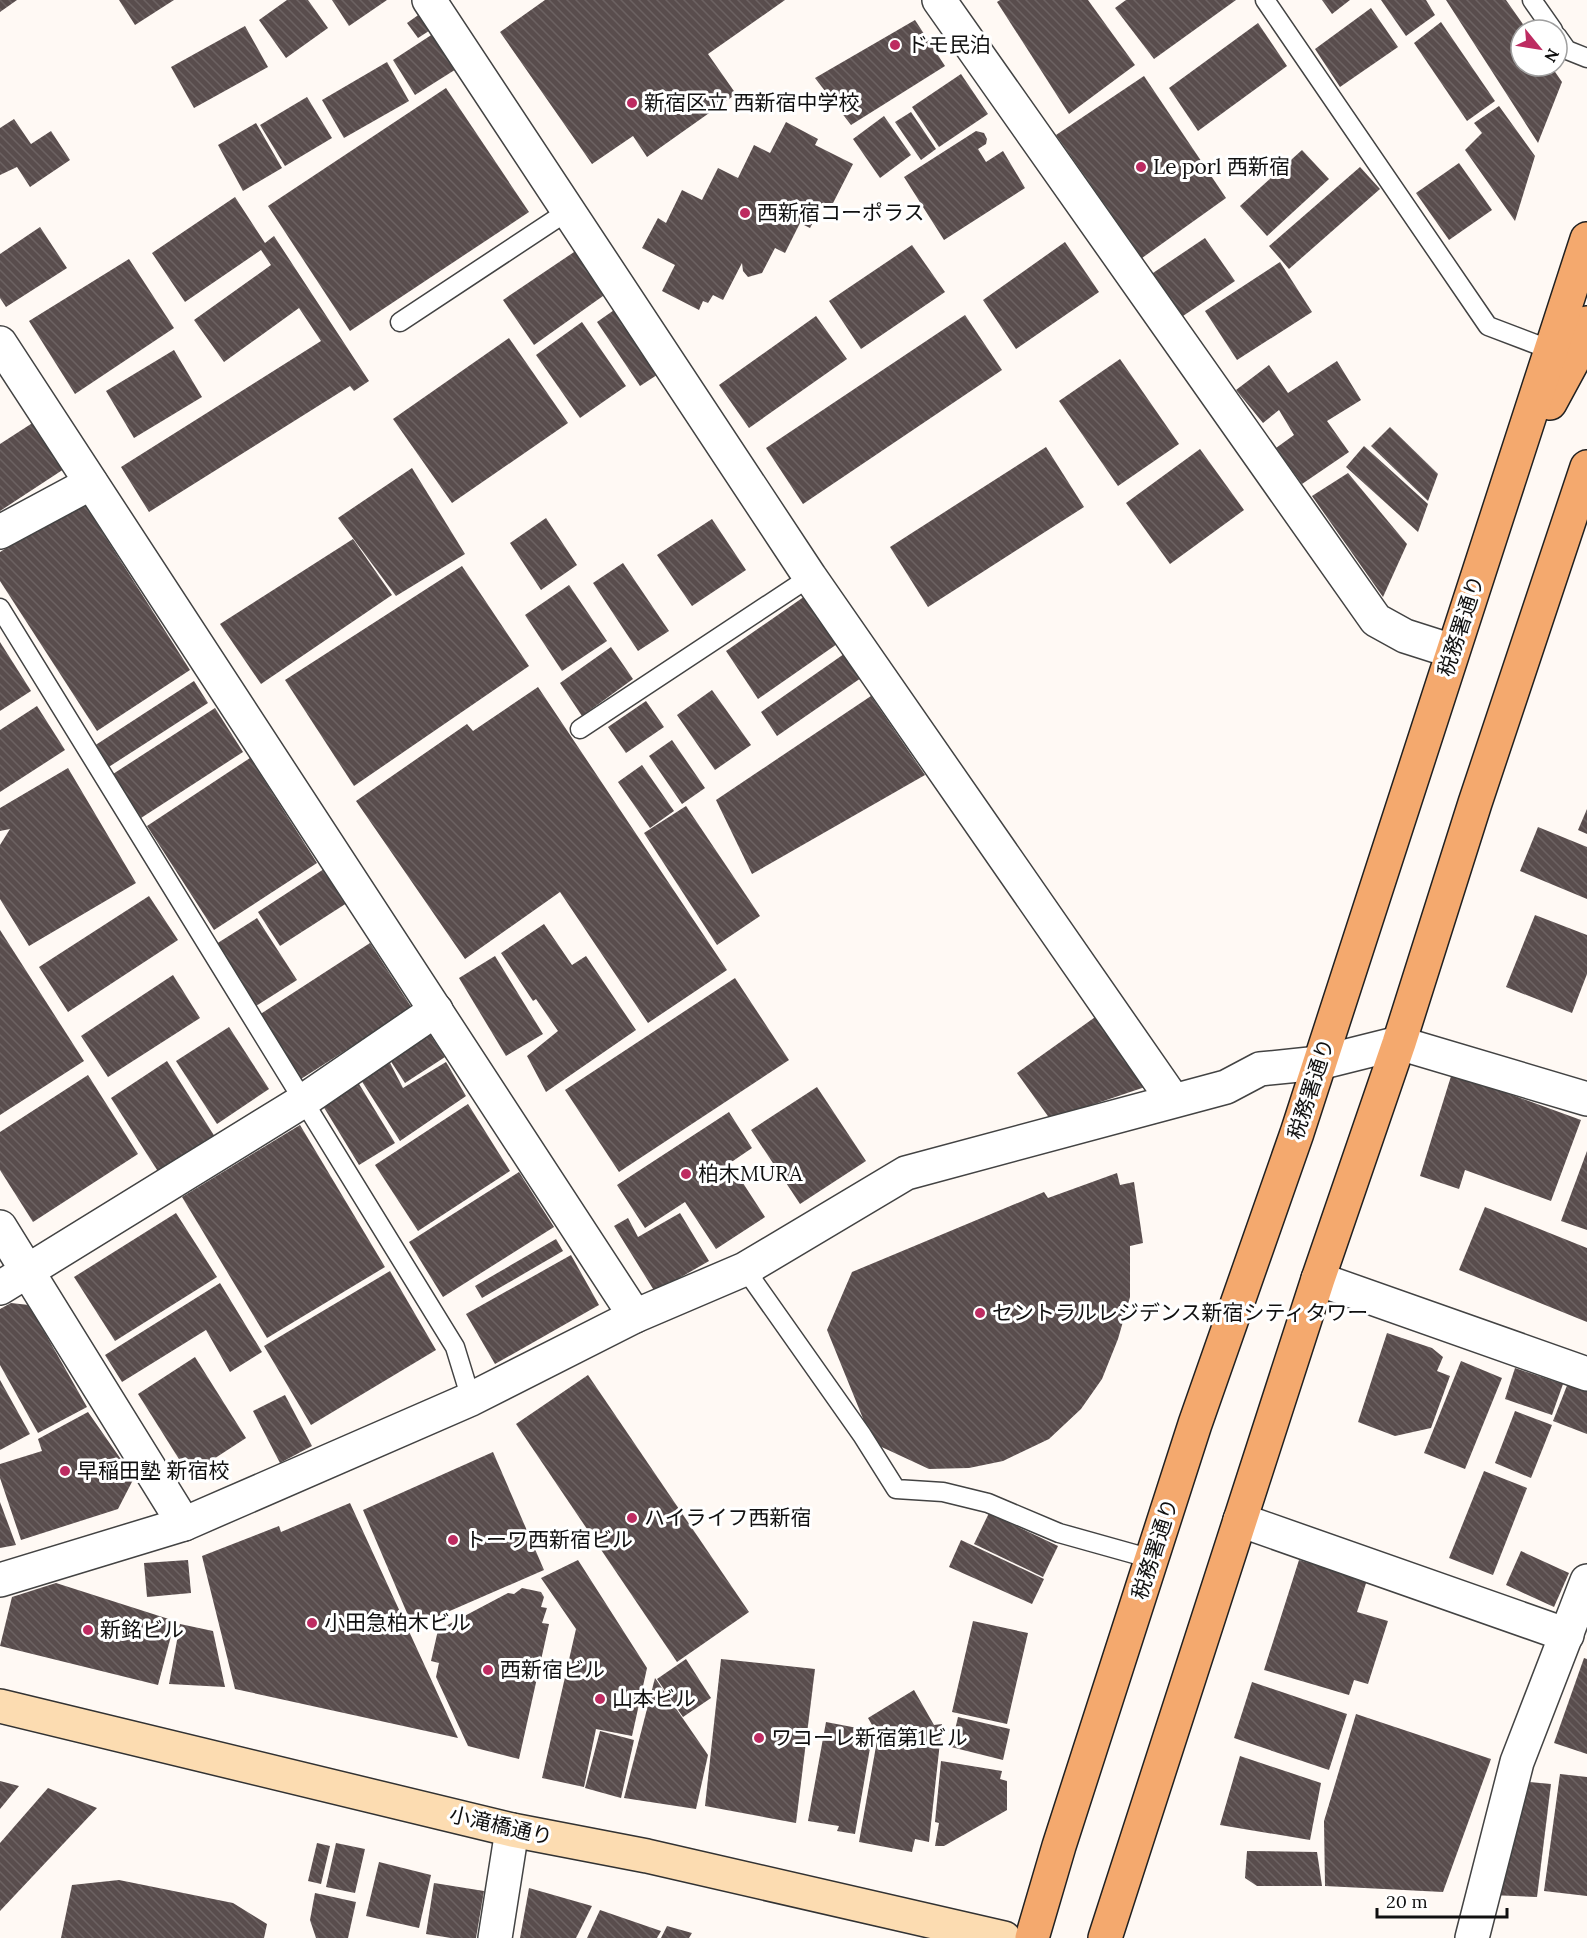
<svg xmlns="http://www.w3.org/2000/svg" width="1587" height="1938" viewBox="0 0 1587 1938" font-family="Lora,'Noto Sans JP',serif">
	<defs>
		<pattern id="building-back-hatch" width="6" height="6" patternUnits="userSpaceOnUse" patternTransform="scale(1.5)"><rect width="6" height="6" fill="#594d4d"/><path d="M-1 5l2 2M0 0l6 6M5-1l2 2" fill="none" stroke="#6c6262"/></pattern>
	</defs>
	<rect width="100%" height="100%" fill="#fff9f4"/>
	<g fill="url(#building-back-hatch)">
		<path d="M0,0H17L0,12Z"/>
		<path d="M119,0H174L135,25Z"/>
		<path d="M287,0H308L328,28L286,58L259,20Z"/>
		<path d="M332,0H387L349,26Z"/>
		<path d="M545,0H785L708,54L736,94L647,157L633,136L592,164L500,32Z"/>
		<path d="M1000,0H1088L1135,65L1069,114L997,2Z"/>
		<path d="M1126,0H1236L1154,59L1115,8Z"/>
		<path d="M1322,0H1350L1332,14Z"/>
		<path d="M1381,0H1426L1435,15L1406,36Z"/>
		<path d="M1446,0H1506L1527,30H1521V66H1551L1562,82L1538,143Z"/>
		<path d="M1371,8L1398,47L1340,87L1315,49Z"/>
		<path d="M424,11L435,27L418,38L407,23Z"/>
		<path d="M915,20L945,66L851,125L815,78Z"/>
		<path d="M1441,22L1495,101L1467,121L1414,43Z"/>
		<path d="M1258,23L1287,66L1198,131L1169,88Z"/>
		<path d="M245,26L268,67L194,108L171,67Z"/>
		<path d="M439,30L461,66L415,95L393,60Z"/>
		<path d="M387,62L409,101L344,138L322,100Z"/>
		<path d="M961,74L988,114L939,147L912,107Z"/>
		<path d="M1144,76L1226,198L1142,258L1056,135Z"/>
		<path d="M446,88L529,212L350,331L268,206Z"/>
		<path d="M307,97L332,138L285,166L260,125Z"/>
		<path d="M1499,106L1535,156L1515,221L1465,150L1482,133L1474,123Z"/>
		<path d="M911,112L936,149L921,160L895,122Z"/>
		<path d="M884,116L911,155L880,178L853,139Z"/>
		<path d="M14,119L31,144L51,131L70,160L30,187L17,167L0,175V128Z"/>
		<path d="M786,122L818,139L815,145L853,164L831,207L823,203L810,228L800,223L785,253L775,248L762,273L748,277L743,271L742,263L723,300L713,295L708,303L703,301L699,310L662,291L675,265L642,248L658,218L666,223L682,190L702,200L718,168L738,178L754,145L770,153Z"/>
		<path d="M256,123L282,168L243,191L218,145Z"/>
		<path d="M976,131L984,133L987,139L986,144L978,149L986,162L1003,151L1025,188L944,240L904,177Z"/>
		<path d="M1302,150L1329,179L1267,236L1240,206Z"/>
		<path d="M1459,163L1492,210L1449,240L1416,193Z"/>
		<path d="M1360,167L1380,189L1289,269L1269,246Z"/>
		<path d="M235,197L265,243L274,236L369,381L354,391L350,386L149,512L121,467L321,341L299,308L224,362L194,320L271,265L261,250L185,302L152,253Z"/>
		<path d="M40,227L67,268L6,307L0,298V254Z"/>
		<path d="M1205,238L1235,281L1180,318L1150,275Z"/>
		<path d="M1065,242L1099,292L1016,349L983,300Z"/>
		<path d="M912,245L945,292L861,349L829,301Z"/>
		<path d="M580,248L610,291L534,345L503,300Z"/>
		<path d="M129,259L174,328L75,394L29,321Z"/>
		<path d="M1280,262L1312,312L1237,360L1205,311Z"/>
		<path d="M617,308L660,373L640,386L597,322Z"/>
		<path d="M965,315L1002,370L803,504L766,448Z"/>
		<path d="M816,316L847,359L749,428L719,385Z"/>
		<path d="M582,322L626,386L580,418L536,355Z"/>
		<path d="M509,338L568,423L452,503L393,419Z"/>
		<path d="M174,350L202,397L134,438L106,391Z"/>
		<path d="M1120,359L1179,444L1118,486L1059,401Z"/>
		<path d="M1337,361L1361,400L1327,421L1349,452L1302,484L1276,448L1294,435L1279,410L1263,423L1236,390L1269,365L1288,393Z"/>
		<path d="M34,422L64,469L0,511V444Z"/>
		<path d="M1390,427L1438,474L1428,501L1371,446Z"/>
		<path d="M1364,446L1428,504L1418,532L1346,467Z"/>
		<path d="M1046,447L1084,507L928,607L890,547Z"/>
		<path d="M1200,449L1244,510L1170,564L1126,503Z"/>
		<path d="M412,468L465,554L396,596L338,518Z"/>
		<path d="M1348,473L1407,544L1383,597L1312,496Z"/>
		<path d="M82,500L190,670L97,731L0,581V552Z"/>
		<path d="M546,518L577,565L541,590L510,543Z"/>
		<path d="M712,519L746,570L692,606L657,555Z"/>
		<path d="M353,539L392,595L261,684L220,624Z"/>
		<path d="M623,563L669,631L638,651L593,583Z"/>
		<path d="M462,566L529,666L354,786L285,680Z"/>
		<path d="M569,585L607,641L562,671L525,615Z"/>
		<path d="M808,594L840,642L758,699L726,651Z"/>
		<path d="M0,642L31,691L0,711Z"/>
		<path d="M611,647L633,679L582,716L560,683Z"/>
		<path d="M844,654L861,678L777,736L761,712Z"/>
		<path d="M194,681L208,703L104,770L91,748Z"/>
		<path d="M538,687L727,970L648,1023L560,892L465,959L356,801L467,724L473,731Z"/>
		<path d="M712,690L751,745L715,770L677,715Z"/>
		<path d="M871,696L925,775L752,874L716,800Z"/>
		<path d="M646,701L664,727L626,753L608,727Z"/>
		<path d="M37,706L65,750L0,792V730Z"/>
		<path d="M215,708L243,752L141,818L113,774Z"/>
		<path d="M672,740L705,788L682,804L649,756Z"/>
		<path d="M250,758L317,863L214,930L147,826Z"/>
		<path d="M642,765L674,811L650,828L618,782Z"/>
		<path d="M68,768L136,883L29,946L0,899V845L10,829L0,831V808Z"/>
		<path d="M686,806L760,916L717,945L644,833Z"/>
		<path d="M1587,809V834L1578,830Z"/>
		<path d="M1538,827L1587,847V899L1520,871Z"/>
		<path d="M327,867L350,901L280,946L258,912Z"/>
		<path d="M149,896L178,940L68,1012L39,967Z"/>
		<path d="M1535,915L1587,935V974L1572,1013L1506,987Z"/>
		<path d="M257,918L297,980L253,1008L213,946Z"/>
		<path d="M544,924L572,965L586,956L636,1030L546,1092L527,1056L558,1031L536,999L533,1001L501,953Z"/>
		<path d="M0,930L84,1061L0,1115Z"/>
		<path d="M370,943L412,1008L301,1079L259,1015Z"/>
		<path d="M495,956L543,1034L506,1056L459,978Z"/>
		<path d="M173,975L200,1018L108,1077L81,1036Z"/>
		<path d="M735,978L789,1060L619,1172L565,1090Z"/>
		<path d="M1098,1015L1148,1086L1050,1119L1017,1073Z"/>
		<path d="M229,1027L269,1089L217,1124L176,1061Z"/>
		<path d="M427,1030L445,1057L405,1083L388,1057Z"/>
		<path d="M388,1059L403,1088L446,1062L466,1096L400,1141L361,1080Z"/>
		<path d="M167,1061L215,1137L159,1173L111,1098Z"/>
		<path d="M1452,1073L1581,1120L1551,1201L1465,1170L1459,1189L1420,1176Z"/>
		<path d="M88,1075L138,1154L33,1222L0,1170V1132Z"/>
		<path d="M356,1079L395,1143L359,1165L320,1101Z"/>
		<path d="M817,1087L866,1161L800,1204L751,1130Z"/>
		<path d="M468,1104L510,1171L418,1231L375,1165Z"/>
		<path d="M729,1112L752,1148L730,1163L765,1217L716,1249L685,1202L645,1228L617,1185Z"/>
		<path d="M300,1125L385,1267L267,1338L182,1197Z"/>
		<path d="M1587,1151V1230L1561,1221Z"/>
		<path d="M519,1172L554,1227L443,1297L409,1242Z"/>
		<path d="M1117,1173L1120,1185L1134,1182L1143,1243L1130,1246V1297L1118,1339L1102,1379L1081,1409L1049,1439L1003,1461L969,1468L929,1469L873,1443L827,1330L852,1272L1044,1192L1048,1198Z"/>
		<path d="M1485,1207L1587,1248V1322L1459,1270Z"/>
		<path d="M176,1213L217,1277L115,1341L74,1277Z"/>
		<path d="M680,1213L709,1261L655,1292L614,1226L628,1218L638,1237Z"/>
		<path d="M556,1239L563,1251L482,1298L475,1286Z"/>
		<path d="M571,1255L599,1305L495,1364L466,1314Z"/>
		<path d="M390,1271L436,1350L311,1425L264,1346Z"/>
		<path d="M220,1283L262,1352L230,1372L206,1330L122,1382L105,1355Z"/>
		<path d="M11,1303L29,1305L87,1407L38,1433L0,1365V1309Z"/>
		<path d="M1387,1333L1432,1348L1443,1357L1437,1371L1450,1376L1431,1428L1395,1436L1358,1422Z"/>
		<path d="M195,1357L246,1438L189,1475L138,1394Z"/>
		<path d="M1461,1361L1502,1378L1465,1469L1424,1453Z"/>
		<path d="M1515,1368L1563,1384L1552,1415L1505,1399Z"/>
		<path d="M588,1375L749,1612L677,1662L516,1424Z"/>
		<path d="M0,1380L30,1434L0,1450Z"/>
		<path d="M1568,1383L1587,1391V1434L1553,1421Z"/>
		<path d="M285,1395L312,1446L280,1463L253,1411Z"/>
		<path d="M1515,1411L1552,1425L1531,1478L1495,1463Z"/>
		<path d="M88,1412L134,1478L118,1509L21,1540L0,1478V1464L42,1451L38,1439Z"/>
		<path d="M493,1452L544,1570L413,1627L363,1510Z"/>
		<path d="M1484,1471L1527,1488L1493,1575L1449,1558Z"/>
		<path d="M0,1502L16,1545L0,1548Z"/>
		<path d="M350,1503L458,1738L235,1689L202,1556L279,1526L281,1532Z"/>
		<path d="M989,1513L1058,1546L1043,1577L974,1544Z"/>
		<path d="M961,1540L1044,1579L1032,1604L949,1567Z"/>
		<path d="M1521,1551L1569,1573L1554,1607L1506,1585Z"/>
		<path d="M188,1560L191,1593L147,1597L144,1563Z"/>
		<path d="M578,1560L647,1668L632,1736L596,1729L584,1787L542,1778L576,1629L541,1578Z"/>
		<path d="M1299,1560L1367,1580L1357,1612L1388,1621L1368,1684L1354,1680L1349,1695L1264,1670Z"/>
		<path d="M56,1583L175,1621L158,1685L0,1646L12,1597Z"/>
		<path d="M522,1588L541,1592L544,1597L541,1607L547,1608L542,1623L549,1624L519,1759L468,1746L436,1677L439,1663L431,1661L438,1630L508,1593L514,1594Z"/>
		<path d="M973,1621L1028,1633L1007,1724L952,1712Z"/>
		<path d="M180,1624L213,1631L225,1687L169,1684Z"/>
		<path d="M1584,1658L1587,1659V1754L1554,1743Z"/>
		<path d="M686,1659L711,1698L683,1717L657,1679Z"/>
		<path d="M721,1659L815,1669L796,1823L705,1806Z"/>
		<path d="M655,1678L708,1755L696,1809L624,1798Z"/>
		<path d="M1252,1682L1347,1714L1329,1770L1234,1738Z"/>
		<path d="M914,1690L934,1725L942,1724L929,1842L915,1839L912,1852L859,1842L878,1735L868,1718Z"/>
		<path d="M1356,1714L1491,1759L1443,1892L1325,1886L1324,1821Z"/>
		<path d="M958,1717L1010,1729L1003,1760L951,1747Z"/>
		<path d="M826,1722L873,1731L855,1834L837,1831L839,1826L808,1821Z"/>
		<path d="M600,1731L634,1740L621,1798L585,1788Z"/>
		<path d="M1240,1756L1321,1783L1310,1840L1220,1825Z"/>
		<path d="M941,1761L1002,1771L1000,1779L1007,1781V1810L944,1846H935L939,1823L935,1822Z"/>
		<path d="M1560,1774L1587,1777V1896L1544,1891Z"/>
		<path d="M0,1781L19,1786L0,1809Z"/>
		<path d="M1520,1781L1551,1784L1537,1897L1491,1895Z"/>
		<path d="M48,1788L97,1808L0,1911V1843Z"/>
		<path d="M317,1843L330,1846L321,1884L308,1881Z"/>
		<path d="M336,1843L365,1849L355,1893L326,1887Z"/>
		<path d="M1247,1851L1317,1852L1322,1886H1257L1245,1878Z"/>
		<path d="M379,1862L431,1875L419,1928L366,1916Z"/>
		<path d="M119,1880L233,1903L267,1924L264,1938H61L72,1885Z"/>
		<path d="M434,1883L484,1891L476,1938H451L426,1934Z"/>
		<path d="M529,1888L592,1906L576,1938H520Z"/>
		<path d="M315,1893L356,1902L348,1938H316L310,1920Z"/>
		<path d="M600,1910L661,1931L657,1938H587Z"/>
		<path d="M667,1926L692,1933L689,1938H661Z"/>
	</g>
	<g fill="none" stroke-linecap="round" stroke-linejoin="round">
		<g stroke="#434343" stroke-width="21">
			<g id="lane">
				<path d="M1265,0L1488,326L1551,350"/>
				<path d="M1532,0L1553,30"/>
				<path d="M1557,36L1567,50L1587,58"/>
				<path d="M400,322L568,211"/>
				<path d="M0,608L455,1347L471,1399"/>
				<path d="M580,729L810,577"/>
				<path d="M745,1269L862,1435L896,1489L943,1492L988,1503L1059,1533L1152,1559"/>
			</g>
		</g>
		<g stroke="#434343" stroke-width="36">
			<g id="street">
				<path d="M429,0L810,577L1173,1100"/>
				<path d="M939,0L1376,620L1405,636L1452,651"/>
				<path d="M0,343L635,1316"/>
				<path d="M0,532L91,483"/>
				<path d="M0,1227L184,1524"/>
				<path d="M1318,1279L1587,1374"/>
				<path d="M0,1288L303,1101L436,1010"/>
				<path d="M1240,1520L1567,1635"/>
				<path d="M0,1580L184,1524L471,1399L635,1316L745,1269L906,1173L1226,1087L1260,1069L1319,1063L1399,1043L1587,1099"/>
				<path d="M495,1938L512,1830"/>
				<path d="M1472,1938L1517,1762L1587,1581"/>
			</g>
		</g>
		<g stroke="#323232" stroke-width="36">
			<path id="secondary" d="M0,1706L512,1830L647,1856L1004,1938"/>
		</g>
		<g stroke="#212121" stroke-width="36">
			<g id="primary">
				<path d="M1550,403L1576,355L1587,323"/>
				<path d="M1032,1938L1059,1846L1195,1424L1297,1133L1587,239"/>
				<path d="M1105,1938L1318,1279L1399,1043L1475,803L1587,467"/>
			</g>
		</g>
		<use href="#lane" stroke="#fff" stroke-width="18"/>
		<use href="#street" stroke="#fff" stroke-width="33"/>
		<use href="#secondary" stroke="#fcdcb1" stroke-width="33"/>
		<use href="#primary" stroke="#f4a96e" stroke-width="33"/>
	</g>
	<g fill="#bd2b61" stroke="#fff" stroke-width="2">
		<circle cx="895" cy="45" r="6"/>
		<circle cx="632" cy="103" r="6"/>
		<circle cx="1141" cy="167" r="6"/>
		<circle cx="745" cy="213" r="6"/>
		<circle cx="686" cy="1174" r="6"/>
		<circle cx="980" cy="1313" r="6"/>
		<circle cx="65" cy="1471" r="6"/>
		<circle cx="632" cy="1518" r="6"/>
		<circle cx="453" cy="1540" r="6"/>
		<circle cx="312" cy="1623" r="6"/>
		<circle cx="88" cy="1630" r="6"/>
		<circle cx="488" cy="1670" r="6"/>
		<circle cx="600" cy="1699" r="6"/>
		<circle cx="759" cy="1738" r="6"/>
	</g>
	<g text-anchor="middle" stroke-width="6" stroke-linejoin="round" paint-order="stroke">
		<g font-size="21" fill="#101010" stroke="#fff" text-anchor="start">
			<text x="907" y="52">ドモ民泊</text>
			<text x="644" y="110">新宿区立 西新宿中学校</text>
			<text x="1153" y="174">Le porl 西新宿</text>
			<text x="757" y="220">西新宿コーポラス</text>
			<text x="698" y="1181">柏木MURA</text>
			<text x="992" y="1320">セントラルレジデンス新宿シティタワー</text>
			<text x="77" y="1478">早稲田塾 新宿校</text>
			<text x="644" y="1525">ハイライフ西新宿</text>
			<text x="465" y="1547">トーワ西新宿ビル</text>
			<text x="324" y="1630">小田急柏木ビル</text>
			<text x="100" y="1637">新銘ビル</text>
			<text x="500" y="1677">西新宿ビル</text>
			<text x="612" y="1706">山本ビル</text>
			<text x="771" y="1745">ワコーレ新宿第1ビル</text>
		</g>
		<g font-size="21" fill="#101010" stroke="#fff">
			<text transform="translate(1461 626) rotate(-72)" y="7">税務署通り</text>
			<text transform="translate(1311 1089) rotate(-72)" y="7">税務署通り</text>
			<text transform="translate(1155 1549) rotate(-72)" y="7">税務署通り</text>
			<text transform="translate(501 1826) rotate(13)" y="7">小滝橋通り</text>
		</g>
	</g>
	<g transform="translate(1539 48) rotate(120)"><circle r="28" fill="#ffffff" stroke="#9f9f9f" stroke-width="1.5"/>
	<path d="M0-4.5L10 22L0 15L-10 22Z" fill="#bd2b61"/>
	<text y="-9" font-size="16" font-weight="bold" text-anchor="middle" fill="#101010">N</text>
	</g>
	<path d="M1377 1908v9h130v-9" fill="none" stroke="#101010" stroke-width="3"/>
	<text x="1386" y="1908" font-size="18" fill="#101010" stroke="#ffffff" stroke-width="4.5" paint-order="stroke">20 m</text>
</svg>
